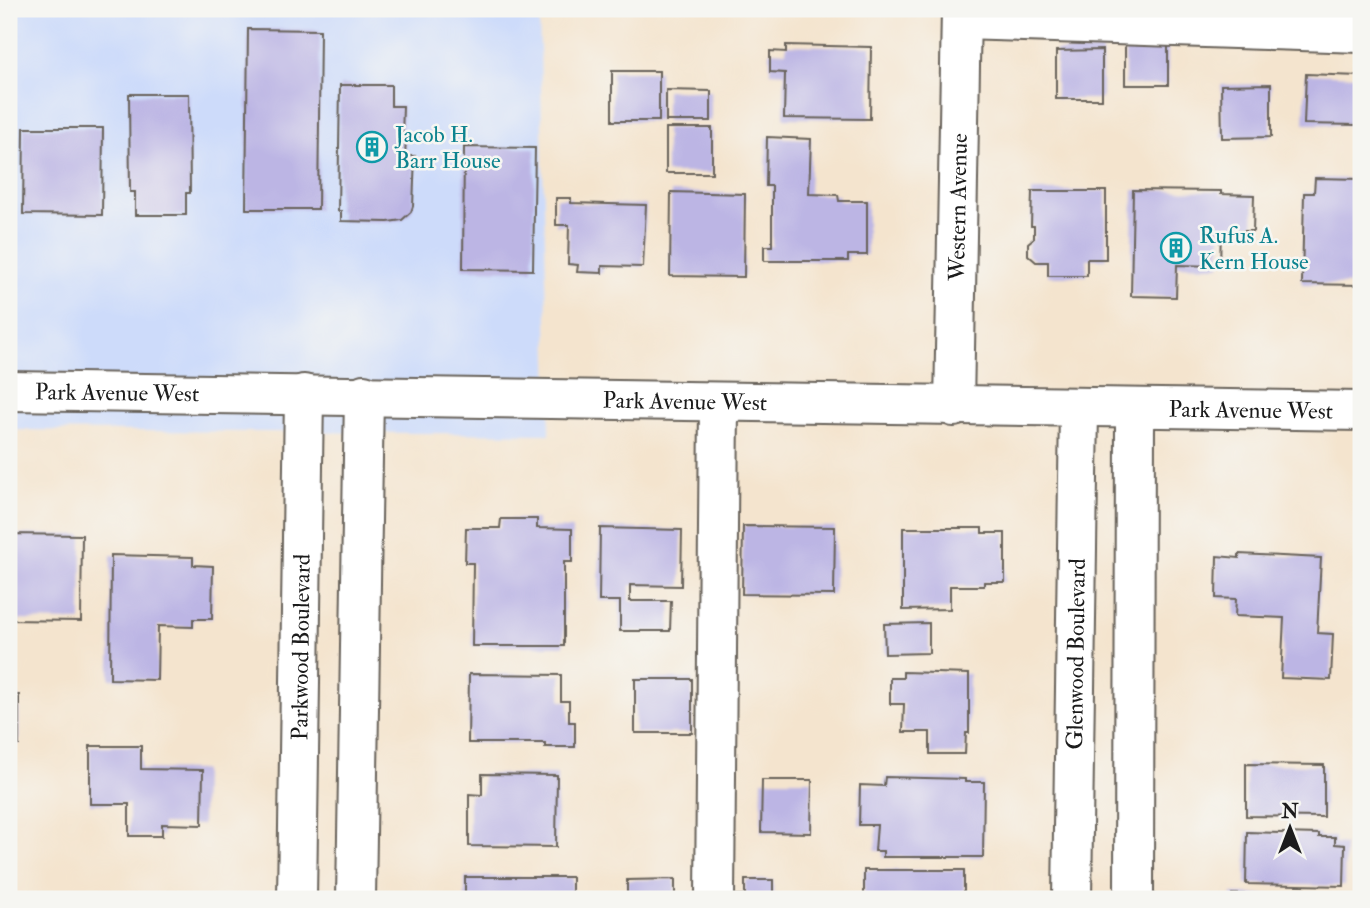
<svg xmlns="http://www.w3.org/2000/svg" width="1370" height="908" viewBox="0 0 1370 908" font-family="'IM FELL Double Pica',serif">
	<rect width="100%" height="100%" fill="#f6f6f2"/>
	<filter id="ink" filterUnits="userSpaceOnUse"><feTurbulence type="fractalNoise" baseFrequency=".0143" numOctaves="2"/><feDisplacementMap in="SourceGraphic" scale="14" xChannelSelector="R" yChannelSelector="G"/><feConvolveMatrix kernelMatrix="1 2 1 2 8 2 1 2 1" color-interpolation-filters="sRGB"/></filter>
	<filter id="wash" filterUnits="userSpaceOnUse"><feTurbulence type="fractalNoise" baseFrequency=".00686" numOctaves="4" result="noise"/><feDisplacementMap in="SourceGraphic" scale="28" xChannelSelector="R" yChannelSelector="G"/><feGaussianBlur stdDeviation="1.57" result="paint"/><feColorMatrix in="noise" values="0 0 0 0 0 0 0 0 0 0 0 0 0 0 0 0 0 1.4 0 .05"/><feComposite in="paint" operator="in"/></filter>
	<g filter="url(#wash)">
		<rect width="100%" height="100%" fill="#f4e4ce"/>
		<path fill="#cddbfa" d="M9,9H539L550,434L9,430Z"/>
		<g id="blocks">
			<g fill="#bcb5e4">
				<path d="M248,29L320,30L318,209H246Z"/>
				<rect x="1125" y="38" width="43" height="47"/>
				<path d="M786,45L871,47L870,119L784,118L785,73L770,72V51L786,52Z"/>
				<path d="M1102,50V99H1056V51Z"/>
				<rect x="612" y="71" width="47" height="50"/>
				<path d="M1306,74L1359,76L1358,125L1304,124Z"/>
				<path d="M1271,84V137L1222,138L1221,85Z"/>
				<path d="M340,85H391V106H403L402,138H406L405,156H415L413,206L411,212L402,220L388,222L341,221V211H338Z"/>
				<path d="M666,90L711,91V121H666Z"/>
				<path d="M129,94H189L190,193H186V215H135V192H130Z"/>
				<path d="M24,128H103L102,215L23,214Z"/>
				<rect x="666" y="128" width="46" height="45"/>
				<path d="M767,137L811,139L809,194L838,195L839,201H867V255H848V261H764V246H772V186H766Z"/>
				<path d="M464,147L535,148L533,270L463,269Z"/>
				<path d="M1315,178L1361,179V285L1302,284L1304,193H1314Z"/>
				<path d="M1133,190L1221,191V194L1254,195L1253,231H1221L1220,266L1177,265L1176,297L1131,296Z"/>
				<path d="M1032,191H1106V259H1087V276H1048V262H1036L1028,255V243L1034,238V226H1031Z"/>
				<path d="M671,192L745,194L744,277L670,276Z"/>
				<path d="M556,198H571V203L646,205L643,267L602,266V273L577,272L578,265L568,264L569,225H556Z"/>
				<path d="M501,519H537V528L572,529V562H564V646H472L473,563H465L466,528H500Z"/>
				<path d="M743,526L835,527L834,595L742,594Z"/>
				<path d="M600,528L682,530L681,586L630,585V601H671L670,631H620V601H599Z"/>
				<path d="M903,528H982V533H1005V582H984V586H950V609L903,610Z"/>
				<path d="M9,534L82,535L81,621L9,620Z"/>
				<path d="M1239,554L1321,558L1317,633L1333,634L1331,680L1281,678L1284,618L1235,616L1236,599L1216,598L1217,556L1239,558Z"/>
				<path d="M111,555L193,557V565L213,566L212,619H193V627L158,626L157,680L110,679Z"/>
				<path d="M929,623V653L885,654L884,624Z"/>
				<path d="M903,672L969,674V733H966L965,754H930V732H903L904,704H890V678H903Z"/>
				<path d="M469,674L561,675V701H569V722H575V747H545V743H468Z"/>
				<rect x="635" y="679" width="57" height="54"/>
				<rect x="9" y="695" width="10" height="50"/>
				<path d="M90,746H141V769L203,770L202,825L162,824V836H129V804H90Z"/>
				<path d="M1246,764L1324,765V817L1246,816Z"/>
				<path d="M482,774L557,775L556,847L469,846V794L482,795Z"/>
				<path d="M885,777L965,779V782H984L983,857H883V851H875L877,825H859L860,785L884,786Z"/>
				<path d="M762,780H812L811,833L761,832Z"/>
				<path d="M1247,832L1319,834V837H1335V844L1345,845L1344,886L1246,884Z"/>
				<rect x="864" y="870" width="100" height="29"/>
				<rect x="465" y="877" width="107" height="22"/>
				<path d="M675,879V899H627V880Z"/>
				<path d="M745,880H773V895H777V899H733V895H745Z"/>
				<path d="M1232,894L1311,896V899H1232Z"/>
			</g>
		</g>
	</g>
	<g filter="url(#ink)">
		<use href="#blocks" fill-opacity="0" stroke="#68625a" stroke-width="2"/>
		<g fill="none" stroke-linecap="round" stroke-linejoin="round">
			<g stroke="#68625a" stroke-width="42">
				<g id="minor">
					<path d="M961,20L1361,33"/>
					<path id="s1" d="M954,407L961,9"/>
					<path id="s2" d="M297,899L304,394"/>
					<path d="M356,899L364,394"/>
					<path d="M715,899L719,403"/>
					<path id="s3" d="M1072,899L1079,408"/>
					<path d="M1134,899L1135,409"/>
				</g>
			</g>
			<g stroke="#68625a" stroke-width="42">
				<g id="major">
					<path id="s4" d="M9,391C460,396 910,406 1361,411"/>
				</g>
			</g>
			<use href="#minor" stroke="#fff" stroke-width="38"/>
			<use href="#major" stroke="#fff" stroke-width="38"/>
		</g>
	</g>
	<defs>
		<g id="building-ring" transform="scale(1.575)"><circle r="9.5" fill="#f6f6f2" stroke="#0f9aa8" stroke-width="1.5"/><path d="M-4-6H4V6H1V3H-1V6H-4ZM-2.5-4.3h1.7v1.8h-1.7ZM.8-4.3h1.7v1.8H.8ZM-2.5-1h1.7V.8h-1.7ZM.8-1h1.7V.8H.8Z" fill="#0f9aa8"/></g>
	</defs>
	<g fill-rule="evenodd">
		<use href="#building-ring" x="372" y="147"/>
		<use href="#building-ring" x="1176" y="248"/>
	</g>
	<g text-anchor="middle" stroke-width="5" stroke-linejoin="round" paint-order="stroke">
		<g font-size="23" fill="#0d838f" stroke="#f6f6f2" text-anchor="start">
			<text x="395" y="142">Jacob H.<tspan x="395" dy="26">Barr House</tspan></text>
			<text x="1199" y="243">Rufus A.<tspan x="1199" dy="26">Kern House</tspan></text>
		</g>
		<g font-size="23" fill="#1c1c1c" stroke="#f6f6f2">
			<text dy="8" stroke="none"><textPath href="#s1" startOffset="200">Western Avenue</textPath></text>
			<text dy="8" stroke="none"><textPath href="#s4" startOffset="108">Park Avenue West</textPath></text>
			<text dy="8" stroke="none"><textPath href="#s4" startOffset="676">Park Avenue West</textPath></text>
			<text dy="8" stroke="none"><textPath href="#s4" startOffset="1242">Park Avenue West</textPath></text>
			<text dy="8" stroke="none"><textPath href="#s2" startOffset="252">Parkwood Boulevard</textPath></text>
			<text dy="8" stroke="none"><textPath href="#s3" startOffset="245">Glenwood Boulevard</textPath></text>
		</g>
	</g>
	<rect width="1370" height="908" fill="none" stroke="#f6f6f2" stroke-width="35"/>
	<g transform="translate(1290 828)" stroke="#f6f6f2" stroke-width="5" paint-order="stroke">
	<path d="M0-5L12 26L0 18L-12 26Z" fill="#1c1c1c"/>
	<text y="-10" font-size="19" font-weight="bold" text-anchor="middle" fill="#1c1c1c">N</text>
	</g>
</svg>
